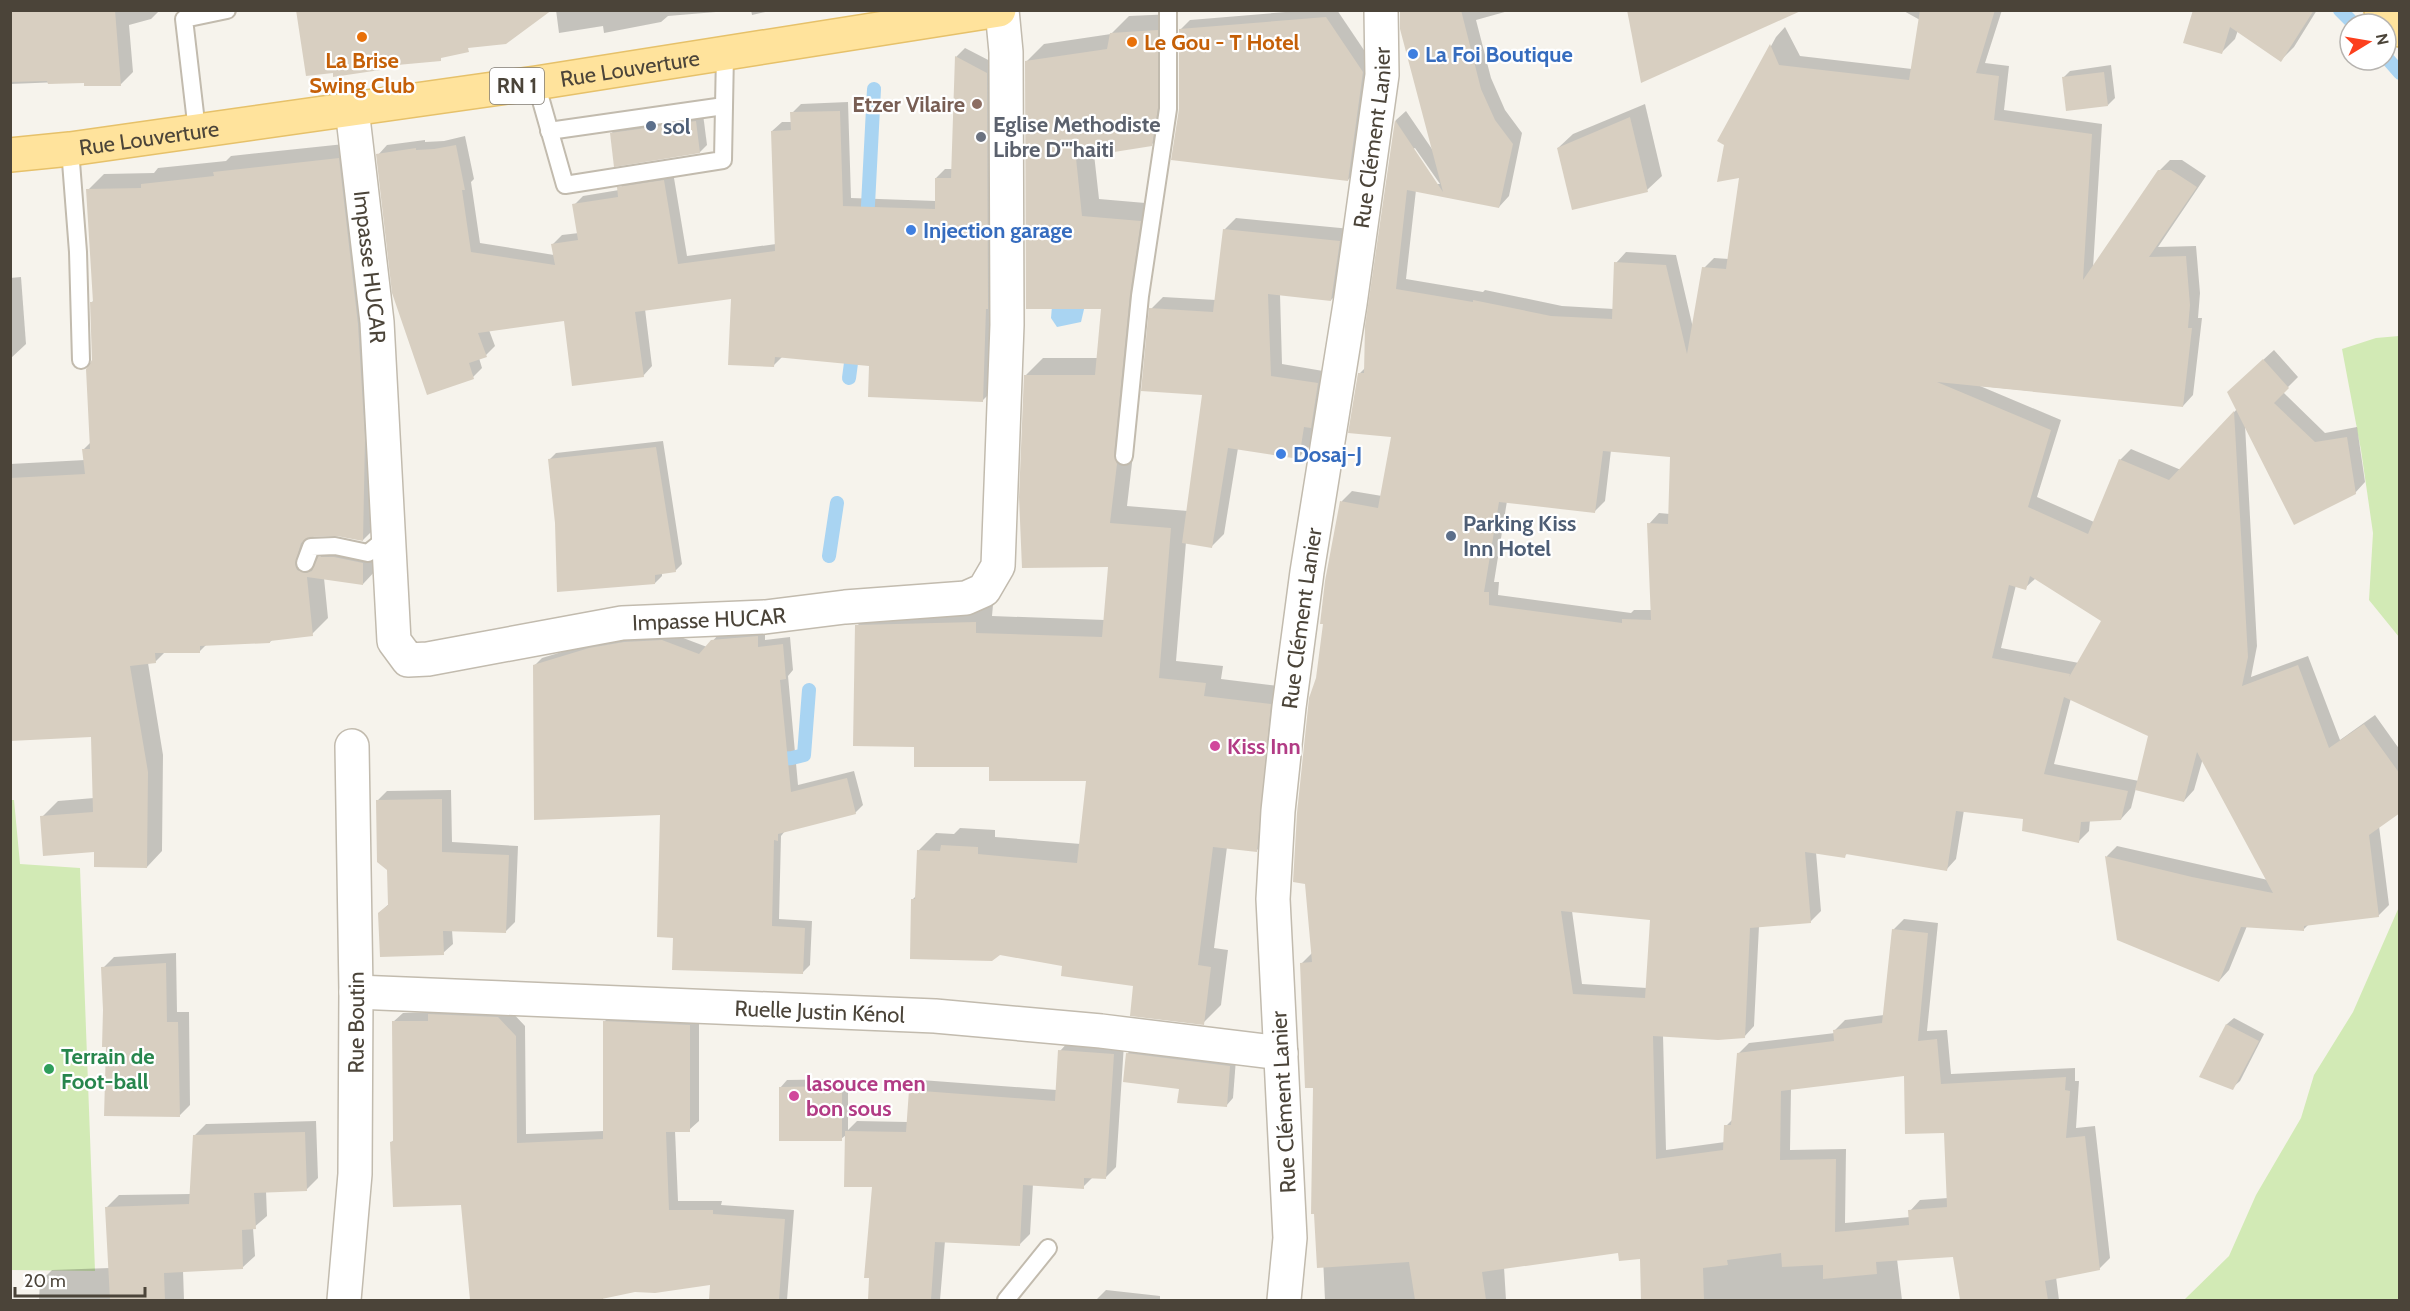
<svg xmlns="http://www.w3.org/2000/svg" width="2410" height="1311" viewBox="0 0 2410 1311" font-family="Cabin,sans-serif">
	<rect width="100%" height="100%" fill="#f6f3ec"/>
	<g fill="#d2eab5">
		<path d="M2399,336H2400L2399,637L2369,600L2373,533L2361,450L2342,349L2376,338Z"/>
		<path d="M11,800H14L20,864L80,868L95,1271L11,1270Z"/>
		<path d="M2399,907V1300H2184L2229,1256L2256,1195L2301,1118L2314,1075L2353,1012Z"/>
	</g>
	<path fill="#a9d4f2" d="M1057,247L1085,305L1081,322L1057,327L1051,318Z"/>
	<g fill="#0003" fill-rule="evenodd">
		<path d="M10,10H160L151,19L129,25L133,72L120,85L85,81L10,84Z"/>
		<path d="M556,10H740L668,16L661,22L604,33L603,26L559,33Z"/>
		<path d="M751,10H774L752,15Z"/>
		<path d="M1310,10H1337L1372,62L1357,170L1348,180L1180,109V30L1190,20Z"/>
		<path d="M1401,10H1512L1476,20L1491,78L1505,110L1522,133L1509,196L1499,207L1416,190L1406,279L1483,292L1485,290L1562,306L1614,309L1616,263L1626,252L1676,255L1693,328L1704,268L1714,258L1729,259L1741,176L1726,144L1719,141L1776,37L1785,27L1800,56L1912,69L1920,20L1902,10H2002L1985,63L2009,66L2004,110L2102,124L2093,268L2159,171L2170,160H2182L2206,176L2158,247L2196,246L2200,293L2198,318H2202L2193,395L2183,406L1980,386L2061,420L2037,497L2094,522L2120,460L2131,449L2181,470L2237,409L2239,382L2274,350L2298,377L2283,392L2325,433L2357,427L2365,482L2355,493L2245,425L2257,646L2251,677L2308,656L2340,740L2375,715L2400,750V811L2379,826L2389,905L2378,916L2309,924L2303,930L2247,926L2229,970L2219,981L2119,939L2107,856L2117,846L2268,880L2203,758L2194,790L2184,801L2136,788L2131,808L2121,819L2090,820L2089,831L2079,841L2024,818L1964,810L1956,859L1946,870L1848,853L1844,856L1816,852L1821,911L1810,922L1759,926L1754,1026L1744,1037L1663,1035L1666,1150L1725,1142L1726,1126L1733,1119L1738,1054L1749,1043L1835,1033V1030L1845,1020L1884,1015L1893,930L1904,919L1938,923L1927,1031L1947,1030L1951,1074L2075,1068V1081H2079L2076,1128L2095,1126L2110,1258L2099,1269L2056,1277L2059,1300H1961L1954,1256L1897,1259L1902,1300H1643L1642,1258L1619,1251L1504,1267L1506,1300H1325L1315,1086L1302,963L1312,953L1317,678L1342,501L1352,491L1382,496L1393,436L1359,374L1366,367L1367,326L1396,120L1406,111L1434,152ZM1415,148L1440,184H1436L1413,149ZM1611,450L1671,456L1670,514L1659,513L1649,524L1652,610H1634L1631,613L1498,595L1499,582H1494L1507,501L1594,512L1605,501ZM2036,578L2103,621L2079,663L2001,648L2016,585L2025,588ZM2071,698L2150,735L2139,781L2054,764ZM1572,911L1652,919L1647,988L1582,984ZM1906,1074L1946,1131L1948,1198L1920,1200L1910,1211V1217L1845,1223L1846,1149L1790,1150L1791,1089Z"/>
		<path d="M2194,10H2317L2294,47L2281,60L2238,30L2235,39L2222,52Z"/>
		<path d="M1174,14L1169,127L1151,145L1094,154L1099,199L1157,204L1130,437L1134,446L1127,506L1188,511L1204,394L1151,309L1163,297L1216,300L1224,230L1236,218L1351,229L1343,288L1331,300L1280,294L1282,364L1329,372L1323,415L1314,423L1311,445L1299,457L1238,448L1224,534L1212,546L1186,542L1176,661L1223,666L1221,679L1287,687L1274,833L1256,851L1227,847L1214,948L1228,950L1221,1005L1203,1023L1135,985L1064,965L913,899L917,895L919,850L936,833L954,834L960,828L995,830V837L1081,844L1088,779L991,765L916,746L857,626L874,608L993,605L992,616L1105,620L1110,565L1025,376L1043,358H1098L1102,307L1026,62L1044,44L1111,34L1129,16Z"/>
		<path d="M965,48L996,64L992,391L983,400L871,365L783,356L774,365L733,297L645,309L652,366L643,376L566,319L489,330L495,346L486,355L479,358L482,368L473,377L378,155L387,145L425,140V142L444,141L465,136L474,179L471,182L480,243L554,255L553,244L562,235L579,233L574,205L583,196L619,190L628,179L673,172L687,256L776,244L772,131L782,122H792V113L801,104L848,102L851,198L936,201V178L945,169H953L956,57Z"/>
		<path d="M2111,65L2115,98L2108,105L2063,78L2070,71Z"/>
		<path d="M1645,104L1662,176L1647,190L1558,148L1573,134Z"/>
		<path d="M703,114L707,145L700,152L611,134L618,126Z"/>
		<path d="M354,143L379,524L363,540L337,534L314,535L310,548L313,555L320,557L336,542L378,547V568L363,584L324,578L328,618L312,634L273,639L270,642L207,644L199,652H165L155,662L148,663L163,755L162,851L147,867L96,851L42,817L58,801L94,798L92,736L10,740V464L85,460L83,450L91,442L93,360L91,303L94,300L88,190L104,174L154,173L158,168L226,161L231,156Z"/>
		<path d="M21,277L26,344L10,359V278Z"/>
		<path d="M663,441L682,564L675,571L662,573V576L655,583L556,523L549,460L556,453Z"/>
		<path d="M765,629V640L790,637L793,670L788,676L798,785L854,771L863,805L855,813L785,831L781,836L779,919L812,921L810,965L803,972L674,936L662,814L534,666L542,658L598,641L670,633L707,647L720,633Z"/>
		<path d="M451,790L452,842L518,846L515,922L505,932L452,930L453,944L443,953L379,913L390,903L388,869L377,801L387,791Z"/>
		<path d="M176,953L177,1012H189L190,1105L179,1116L107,1046L103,968L114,957Z"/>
		<path d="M439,1005L508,1008L525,1026L526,1134L604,1131V1022L614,1012L699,1016V1121L689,1130L675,1131L678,1201H722L721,1205L794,1210L787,1300H711L712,1283L635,1290L603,1298V1300H471L463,1204L392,1142L394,1139L393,1022L403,1013L431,1012Z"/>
		<path d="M2234,1018L2264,1034L2240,1081L2232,1088L2201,1076L2227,1024Z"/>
		<path d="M1070,1040L1124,1044L1116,1167L1105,1178L1093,1177L1083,1187L1033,1184L1030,1234L1019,1245L945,1241L940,1300H869L873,1186L846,1135L841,1139L780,1088L787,1080L848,1079V1130L857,1121L908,1122L910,1091L921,1080L1057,1090L1060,1051Z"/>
		<path d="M1134,1047L1236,1059L1233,1098L1226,1106L1180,1088L1127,1054Z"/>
		<path d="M316,1121L318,1178L306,1190L266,1191L267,1216L253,1228L255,1256L243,1267L183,1270L184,1300H39L40,1282L52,1270L110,1268L107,1207L119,1195L191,1194L194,1136L206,1124Z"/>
		<path d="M1106,1290L1160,1296V1300H1096Z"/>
	</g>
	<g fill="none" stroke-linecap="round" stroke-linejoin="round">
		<g stroke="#a9d4f2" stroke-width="14">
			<path d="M2340,10L2354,24"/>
			<path d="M2386,57L2400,73"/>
			<path d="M867,224L874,89"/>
			<path d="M849,378L853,348"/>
			<path d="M829,556L837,503"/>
			<path d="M770,760L792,758L804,755L809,690"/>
		</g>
	</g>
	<g fill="#d8cfc1" fill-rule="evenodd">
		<path d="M10,10H115L121,86H84V83L48,84L47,81L10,82Z"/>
		<path d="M296,10H552L506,44L468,48L469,52L441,58V61L386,66L387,69L333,77V73L306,76Z"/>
		<path d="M1400,10H1461L1481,89L1495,120L1513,144L1499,208L1407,190L1396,289L1473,302V300L1551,316L1612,319L1614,262L1666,265L1687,354L1702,267L1726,269L1739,178L1717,182L1724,145L1717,141L1770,44L1779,65L1909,80L1920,10H1995L1976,73L1999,76L1994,120L2092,134L2083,280L2158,170H2171L2197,187L2149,257L2186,256L2190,305L2188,328H2192L2183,407L1937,382L2051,430L2028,507L2088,534L2119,459L2169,480L2234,411L2248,657L2242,686L2298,665L2329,748L2364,724L2400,774V813L2369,835L2379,917L2304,926V931L2241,927L2219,982L2117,940L2105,856L2192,877L2273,893L2197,752L2184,802L2135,790L2148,736L2064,697L2044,774L2128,791L2121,820L2081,822L2079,843L2022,831L2023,819L1956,811L1947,871L1846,854L1845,858L1805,852L1811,923L1750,928L1745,1038L1718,1040L1653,1036L1656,1159L1723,1150L1724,1125H1731L1737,1053L1834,1041L1833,1030L1882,1023L1892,929L1928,933L1918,1041L1937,1039L1941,1084L2066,1077L2065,1090L2070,1091L2066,1138L2085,1136L2100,1270L2045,1281L2048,1300H1960L1953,1257L1876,1262L1877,1274L1823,1279V1265L1782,1267L1781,1253L1727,1260L1728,1265L1703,1268L1704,1300H1641L1640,1259L1619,1261L1618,1253L1482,1272L1486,1300H1415L1409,1262L1317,1268L1314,1214H1311L1313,1088H1305L1300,963L1312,962L1305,884L1293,882L1297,813L1309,698L1316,678L1323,624H1320L1325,581L1340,501L1378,508L1391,437L1348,433L1358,373H1364L1365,326L1395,120L1443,192L1400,29ZM1603,451L1670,457L1668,524L1647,523L1651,620L1622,619V623L1489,605V592H1484L1499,502L1595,513ZM2030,576L2101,621L2069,677L2070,674L1992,658L2009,585L2026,590ZM1561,911L1650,920L1645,998L1573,994ZM1904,1076L1905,1134L1944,1133L1947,1207L1908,1210L1909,1225L1835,1232L1836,1159L1780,1160L1781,1091Z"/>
		<path d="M1627,10H1803L1641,83Z"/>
		<path d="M2193,10H2314L2281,62L2230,27L2222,54L2183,43Z"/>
		<path d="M1326,17L1363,72L1348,181L1171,160L1179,109V29Z"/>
		<path d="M1158,30V108L1152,146L1076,158L1082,216L1141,221L1130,295L1114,455L1117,464L1110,523L1171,528L1159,678L1206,683L1204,696L1271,704L1257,852L1213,847L1198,965L1211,967L1204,1025L1130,1016L1133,986L1061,976L1062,966L1000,955L992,961L910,959L911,899H915L917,850L940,851L941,845L978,847V854L1077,863L1086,781H989V767H914V747L853,746L855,625L976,622V633L1102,637L1108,567L1022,568L1019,497L1024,375H1095L1101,309H1026L1025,61L1107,49L1110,33Z"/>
		<path d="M955,56L987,73L988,309H986L983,402L868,397L869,366L775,357L774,367L728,365L731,299L635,312L644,377L572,386L564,321L478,333L487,357L469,363L474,379L427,395L392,293L376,154L416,148V150L434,149L456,145L465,190H462L471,252L555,265L551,244L578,240L572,204L618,197L617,187L664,180L678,264L775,251L771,131L791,130L790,112L840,111L843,206L935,209V178H951Z"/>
		<path d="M2104,72L2108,106L2066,111L2062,77Z"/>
		<path d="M1630,117L1648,192L1572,210L1557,148Z"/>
		<path d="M696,121L700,153L614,167L610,133Z"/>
		<path d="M339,158L358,324L365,440L363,541L337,536L310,537L301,543L295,564L297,570L306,573L312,571L318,557H334L363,563V585L307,577L313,636L270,641V643L200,646V653H155L156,663L130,666L148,772L147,868L94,867V852L43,856L40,816L93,812L91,737L10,741V478L85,474L82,449H90L86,369L92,360L90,302H93L86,189L141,188V184L214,176L213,172Z"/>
		<path d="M1223,229L1340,241L1331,301L1268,294L1271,376L1318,383L1311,428L1304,427L1299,459L1228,448L1212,548L1182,543L1202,395L1141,391L1149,308L1213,312Z"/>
		<path d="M2263,359L2289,388L2274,403L2315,442L2347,437L2356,494L2294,525L2227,392Z"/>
		<path d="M656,447L676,572L655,575V584L557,592L555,523L548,459Z"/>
		<path d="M758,636V647L783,644L786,679L780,680L791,792L847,778L856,814L778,834V841L774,840L772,926L805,928L803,974L672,970L673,938L657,937L660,815L534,820L533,665L589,648L624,642L662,640L699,654L711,640Z"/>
		<path d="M442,799V852L509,855L506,933L443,931L444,955L380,957L378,913L388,905L387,870L377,862L376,800Z"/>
		<path d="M166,963L167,1022H178L180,1117L104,1116L106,1047H102L103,1010L101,967Z"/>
		<path d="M428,1014L498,1017L516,1036L517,1143L603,1139V1021L690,1025V1132H666L669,1210H713V1214L785,1219L779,1300H709L710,1285L655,1293L635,1292L597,1300H470L461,1205L393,1207L390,1142L393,1141L392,1021H428Z"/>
		<path d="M2226,1024L2259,1041L2233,1090L2199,1077Z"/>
		<path d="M1058,1050L1114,1054L1106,1179L1084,1178V1189L1023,1185L1020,1246L935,1242L931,1300H868L869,1278H864L872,1187H844L845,1131L906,1132L909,1090L1055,1101Z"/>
		<path d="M1126,1053L1230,1066L1227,1107L1177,1103L1179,1089L1123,1082Z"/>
		<path d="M842,1086V1141H779V1087Z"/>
		<path d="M305,1132L307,1191L254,1193L256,1229L242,1230L243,1269L164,1273L165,1300H110L105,1207L189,1204L193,1135Z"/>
	</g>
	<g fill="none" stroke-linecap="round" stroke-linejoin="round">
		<g stroke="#c2bbae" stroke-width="20">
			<g id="lane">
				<path d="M536,83L565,185L723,160L725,53"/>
				<path d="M197,131L184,19L227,10"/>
				<path d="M549,131L724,106"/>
				<path d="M70,149L78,252L81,360"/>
				<path d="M1124,456L1140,296L1168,109V10"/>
				<path d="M305,563L311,547L335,546L368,553L389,536"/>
				<path d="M1006,1300L1048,1248"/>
			</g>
		</g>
		<g stroke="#c2bbae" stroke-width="36">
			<g id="street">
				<path id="s1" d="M352,109L377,322L394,641L408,660L428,659L622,623L765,617L845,607L966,598L984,590L998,566L1007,325L1006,52L1002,10"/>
				<path id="s2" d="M356,992L935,1016L1101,1031L1281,1053"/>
				<path id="s3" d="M344,1300L355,1174L356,992L352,746"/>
				<path id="s4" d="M1284,1300L1290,1238L1273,899L1278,811L1289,707L1307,572L1350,304L1382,75L1381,10"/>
			</g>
		</g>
		<g stroke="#e6c16a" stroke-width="36">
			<g id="primary">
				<path d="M2381,10L2400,30"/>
				<path id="s5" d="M10,155L70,149L536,83L999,10"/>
			</g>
		</g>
		<use href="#lane" stroke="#fff" stroke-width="16"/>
		<use href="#street" stroke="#fff" stroke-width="33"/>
		<use href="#primary" stroke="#ffe39c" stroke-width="33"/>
	</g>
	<g fill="#e8710a" stroke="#fff" stroke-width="2">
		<circle cx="362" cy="37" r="6"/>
		<circle cx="1132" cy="42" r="6"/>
	</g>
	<g fill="#3f7fe0" stroke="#fff" stroke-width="2">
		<circle cx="1413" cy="54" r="6"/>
		<circle cx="911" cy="230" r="6"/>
		<circle cx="1281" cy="454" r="6"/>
	</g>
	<circle fill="#8d6e63" stroke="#fff" stroke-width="2" cx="977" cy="104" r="6"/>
	<g fill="#5c6f8a" stroke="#fff" stroke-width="2">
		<circle cx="651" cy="126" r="6"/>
		<circle cx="1451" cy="536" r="6"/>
	</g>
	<circle fill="#6b7280" stroke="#fff" stroke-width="2" cx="981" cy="137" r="6"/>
	<g fill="#d1479c" stroke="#fff" stroke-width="2">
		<circle cx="1215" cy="746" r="6"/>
		<circle cx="794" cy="1096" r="6"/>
	</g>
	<circle fill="#2e9e5b" stroke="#fff" stroke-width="2" cx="49" cy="1069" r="6"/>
	<g text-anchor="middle" stroke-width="4.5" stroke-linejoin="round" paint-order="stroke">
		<rect fill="#fff" stroke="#817c74" stroke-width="1.5" x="490" y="68" width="54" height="36" rx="4.5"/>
		<g font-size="21" font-weight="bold" fill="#4b4439">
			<text x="517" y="93">RN 1</text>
		</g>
		<g font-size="22" font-weight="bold" fill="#c56008" stroke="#fff" text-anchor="start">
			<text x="1144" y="50">Le Gou - T Hotel</text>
			<text x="362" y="68" text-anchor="middle">La Brise<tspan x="362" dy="25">Swing Club</tspan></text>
		</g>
		<g font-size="22" font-weight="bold" fill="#366cbe" stroke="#fff" text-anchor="start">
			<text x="1425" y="62">La Foi Boutique</text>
			<text x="923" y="238">Injection garage</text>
			<text x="1293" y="462">Dosaj-J</text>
		</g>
		<g font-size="22" fill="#4b4439" stroke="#fff">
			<text dy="8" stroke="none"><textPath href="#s5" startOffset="626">Rue Louverture</textPath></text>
			<text dy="8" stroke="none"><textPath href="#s4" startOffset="1170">Rue Clément Lanier</textPath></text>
			<text dy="8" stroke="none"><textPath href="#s5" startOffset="140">Rue Louverture</textPath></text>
			<text dy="8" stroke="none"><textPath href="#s1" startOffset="159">Impasse HUCAR</textPath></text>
			<text dy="8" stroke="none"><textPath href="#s1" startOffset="862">Impasse HUCAR</textPath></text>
			<text dy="8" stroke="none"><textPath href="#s4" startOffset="684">Rue Clément Lanier</textPath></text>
			<text dy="8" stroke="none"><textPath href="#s2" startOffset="464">Ruelle Justin Kénol</textPath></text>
			<text dy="8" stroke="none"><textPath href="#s3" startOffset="278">Rue Boutin</textPath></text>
			<text transform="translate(1283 1102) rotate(-93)" y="8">Rue Clément Lanier</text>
		</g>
		<g font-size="22" font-weight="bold" fill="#785e54" stroke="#fff" text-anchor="end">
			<text x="965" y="112">Etzer Vilaire</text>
		</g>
		<g font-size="22" font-weight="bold" fill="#5b616d" stroke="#fff" text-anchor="start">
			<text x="993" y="132">Eglise Methodiste<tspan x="993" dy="25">Libre D'"haiti</tspan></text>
		</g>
		<g font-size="22" font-weight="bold" fill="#4e5e75" stroke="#fff" text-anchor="start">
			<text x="663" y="134">sol</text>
			<text x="1463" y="531">Parking Kiss<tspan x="1463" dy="25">Inn Hotel</tspan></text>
		</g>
		<g font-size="22" font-weight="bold" fill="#b23c85" stroke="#fff" text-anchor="start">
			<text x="1227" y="754">Kiss Inn</text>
			<text x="806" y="1091">lasouce men<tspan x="806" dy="25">bon sous</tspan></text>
		</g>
		<g font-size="22" font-weight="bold" fill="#27864d" stroke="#fff" text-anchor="start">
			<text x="61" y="1064">Terrain de<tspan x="61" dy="25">Foot-ball</tspan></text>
		</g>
	</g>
	<rect width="2410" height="1311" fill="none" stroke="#4b4439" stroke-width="24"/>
	<g transform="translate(2368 42) rotate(79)"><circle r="28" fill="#ffffff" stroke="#b7b4b0" stroke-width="1.5"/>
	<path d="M0-4.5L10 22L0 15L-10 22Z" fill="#fc3f1d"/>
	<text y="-9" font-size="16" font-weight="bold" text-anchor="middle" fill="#4b4439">N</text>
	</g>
	<path d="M15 1287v9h130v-9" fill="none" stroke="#4b4439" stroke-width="3"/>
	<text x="24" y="1287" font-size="18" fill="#4b4439" stroke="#ffffff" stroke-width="4.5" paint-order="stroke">20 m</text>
</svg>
